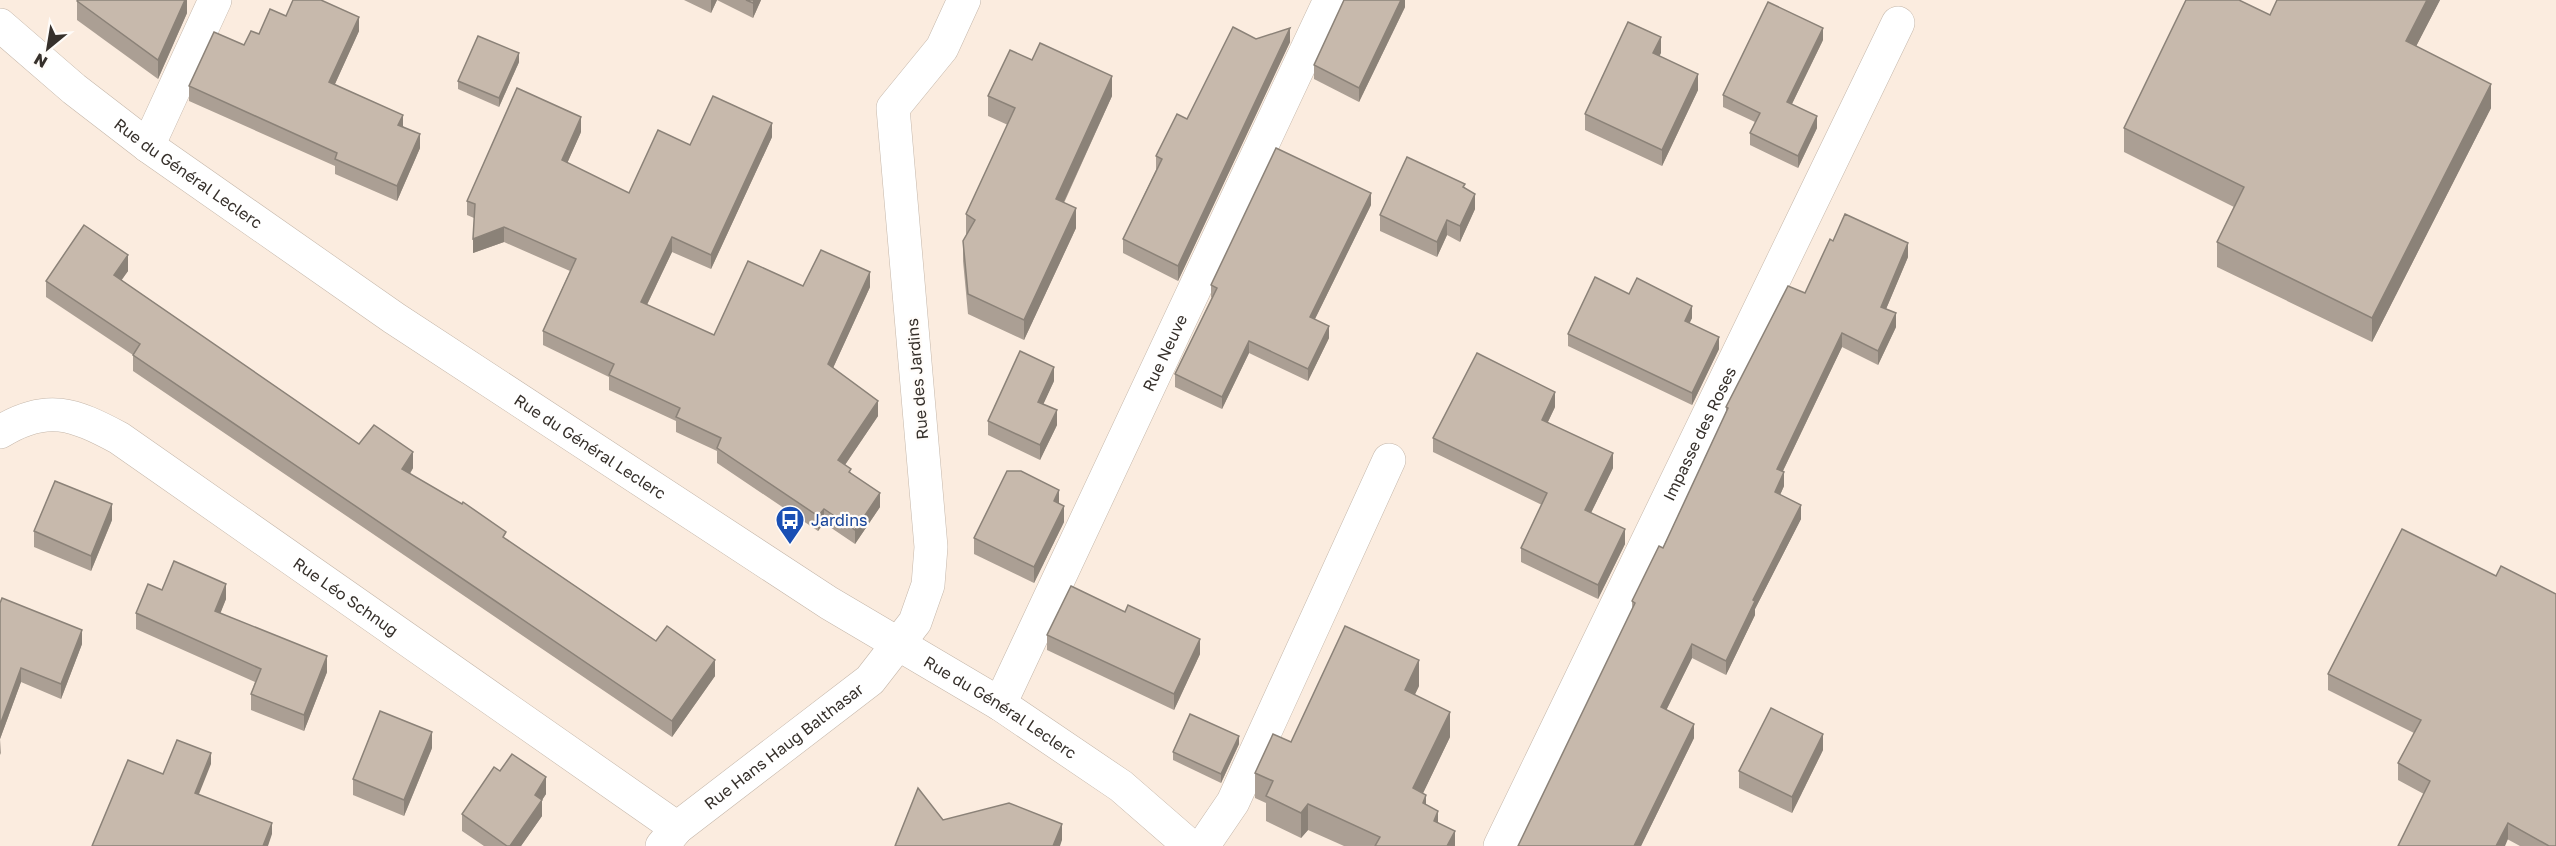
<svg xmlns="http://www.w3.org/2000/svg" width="2556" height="846" viewBox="0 0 2556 846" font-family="'Golos Text',sans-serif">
	<rect width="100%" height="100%" fill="#fbecdf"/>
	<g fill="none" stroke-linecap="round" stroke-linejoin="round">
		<g stroke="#c5b7aa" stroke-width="34">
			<g id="street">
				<path d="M148,146L215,0"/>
				<path id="s1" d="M0,432C47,403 74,414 119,438L677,828"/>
				<path id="s2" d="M1000,704L1330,0"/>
				<path id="s3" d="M662,846L677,828L870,680L915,622L928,585L931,547L893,108L942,48L964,0"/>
				<path d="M1203,846L1233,802L1389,460"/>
				<path id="s4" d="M1500,846L1898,23"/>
			</g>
		</g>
		<g stroke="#c5b7aa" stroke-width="34">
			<g id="secondary">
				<path id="s5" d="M0,25L74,89L148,146L394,318L829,603L1000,704L1121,786L1190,846"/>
			</g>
		</g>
		<use href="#street" stroke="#fff" stroke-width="33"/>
		<use href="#secondary" stroke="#fff" stroke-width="33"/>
	</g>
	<g fill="#ab9f94">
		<path d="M187,0V13L158,79L77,20V1Z"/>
		<path d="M684,0H761L753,18L717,0L711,13Z"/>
		<path d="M1405,0V7L1359,102L1314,79V65Z"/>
		<path d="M2440,0L2416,46L2491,108L2372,342L2217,267V242L2234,207L2124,152V128L2270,15Z"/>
		<path d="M286,16L359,31L335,84L403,126L420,148L397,201L335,174V166L189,101V86L244,45Z"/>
		<path d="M1256,39L1290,42L1178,281L1123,253V239L1156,170V156Z"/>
		<path d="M1823,40L1792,104L1817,128L1798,168L1750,145V133L1755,122L1723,107V95Z"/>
		<path d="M1661,53L1659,56L1698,90L1662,166L1585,130V114Z"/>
		<path d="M519,62L499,107L458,89V81Z"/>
		<path d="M988,96H1112L1064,203L1076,228L1024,340L968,314L963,261V241L967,235L966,234V214L1008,125L988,116Z"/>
		<path d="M581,132L567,163L629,193L690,145L772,137L711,269L672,252L647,305L714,335L803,286L870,287L833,368L878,416L845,465L851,473L880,507L855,544L824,523L818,531L717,463V451L676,432V421L609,390V377L543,345V331L570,271L504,242L473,253L474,218L467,215V201Z"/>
		<path d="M1465,188L1475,209L1460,242L1447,235L1437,257L1380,231V215Z"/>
		<path d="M1371,205L1315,319L1329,338L1308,381L1249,353L1222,409L1175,387V374L1212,298L1211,297V285Z"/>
		<path d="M1833,241L1908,257L1886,309L1896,327L1878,365L1842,347L1783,471L1784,486L1780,495L1801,519L1755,609V615L1726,675L1692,658L1666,710L1694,738L1641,846L1632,601L1663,548L1726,412V407L1805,293Z"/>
		<path d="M128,271L121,280L359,444L413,468L410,474L656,641L715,676L672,737L133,371V355L46,297V281Z"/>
		<path d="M1629,294L1692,318L1689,323L1719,349L1692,405L1568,346V334Z"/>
		<path d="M1054,381L1043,404L1057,425L1040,460L988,435V421Z"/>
		<path d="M1555,407L1548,422L1613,468L1591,513L1625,544L1598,599L1521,562V548L1542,505L1433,452V438Z"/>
		<path d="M112,520L91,571L34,547V531Z"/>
		<path d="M1064,522L1034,583L974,554V538Z"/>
		<path d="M2402,529L2556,846H2520L2398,780V763L2414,733L2328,690V674Z"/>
		<path d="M162,590L226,599L220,613L327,672L304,731L251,710V694L255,682L136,629V613Z"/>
		<path d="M0,603L82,644L61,699L21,682L0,739L1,753L0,755Z"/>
		<path d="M1047,635L1200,654L1174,710L1047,650Z"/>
		<path d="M1419,686L1415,694L1450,737L1423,793L1426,805L1455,846H1344L1308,830L1301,838L1266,821V803L1255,798V773L1291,742Z"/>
		<path d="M1239,744L1221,783L1173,760V752Z"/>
		<path d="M432,748L404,816L353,795V779Z"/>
		<path d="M1823,750L1792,813L1739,788V771Z"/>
		<path d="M500,771L546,794L542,800V816L521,846H484L462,831V814Z"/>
	</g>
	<g fill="#8b8278">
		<path d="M185,0H187V13L158,79V60Z"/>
		<path d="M711,0H717L711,13Z"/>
		<path d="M754,0H761L753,18V3Z"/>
		<path d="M1401,0H1405V7L1359,102V88Z"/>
		<path d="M2427,0H2440L2406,66V41Z"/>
		<path d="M359,17V31L329,97V82Z"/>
		<path d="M1290,28V42L1178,281V266Z"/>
		<path d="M1823,28V40L1787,114V102Z"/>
		<path d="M1661,37V53L1653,69V53Z"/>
		<path d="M519,53V62L499,107V98Z"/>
		<path d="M1698,74V90L1662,166V150Z"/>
		<path d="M1112,76V96L1056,219V199Z"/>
		<path d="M2491,84V108L2372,342V318Z"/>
		<path d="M403,115V130L398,125Z"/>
		<path d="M1817,116V128L1798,168V156Z"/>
		<path d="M581,117V132L562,175V160Z"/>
		<path d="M772,123V137L711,269V255Z"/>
		<path d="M420,134V148L397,201V186Z"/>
		<path d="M1371,193V205L1310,329V317Z"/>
		<path d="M1475,194V209L1460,242V226Z"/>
		<path d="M1076,208V228L1024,340V320Z"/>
		<path d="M1447,220V235L1437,257V242Z"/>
		<path d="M504,227V242L473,253V239Z"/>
		<path d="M672,237V252L641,317V302Z"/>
		<path d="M1908,243V257L1881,321V307Z"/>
		<path d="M128,255V271L114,291V275Z"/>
		<path d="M870,272V287L828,379V364Z"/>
		<path d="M1692,306V318L1685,333V321Z"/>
		<path d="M1896,313V327L1878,365V351Z"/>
		<path d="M1329,326V338L1308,381V369Z"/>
		<path d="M1842,333V347L1777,483V469Z"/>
		<path d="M1719,337V349L1692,405V393Z"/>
		<path d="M1249,341V353L1222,409V397Z"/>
		<path d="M1054,367V381L1038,416V402Z"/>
		<path d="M1555,392V407L1542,434V420Z"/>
		<path d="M878,401V416L838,475V460Z"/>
		<path d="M1057,410V425L1040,460V445Z"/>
		<path d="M413,452V468L402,485V469Z"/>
		<path d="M1613,453V468L1585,525V510Z"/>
		<path d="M1784,472V486L1775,506V492Z"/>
		<path d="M1059,490V506L1054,501Z"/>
		<path d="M880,493V507L855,544V530Z"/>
		<path d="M112,504V520L91,571V556Z"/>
		<path d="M1801,505V519L1755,609V615L1726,675V661L1753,600Z"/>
		<path d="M1064,506V522L1034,583V567Z"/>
		<path d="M824,509V523L818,531V516Z"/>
		<path d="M1625,529V544L1598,599V585Z"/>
		<path d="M226,584V599L215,627V611Z"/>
		<path d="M82,630V644L61,699V684Z"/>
		<path d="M1200,639V654L1174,710V694Z"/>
		<path d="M1692,644V658L1661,721V707Z"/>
		<path d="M327,656V672L304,731V715Z"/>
		<path d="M715,660V676L672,737V721Z"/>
		<path d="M1419,660V686L1405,715V690Z"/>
		<path d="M21,668V682L0,739V725Z"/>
		<path d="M1450,712V737L1413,814V788Z"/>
		<path d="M1694,724V738L1641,846H1634Z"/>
		<path d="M432,732V748L404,816V800Z"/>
		<path d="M1823,734V750L1792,813V797Z"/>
		<path d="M1239,736V744L1221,783V774Z"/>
		<path d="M211,753V764L195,804V793Z"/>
		<path d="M546,777V794L542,800V816L521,846H510L535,795Z"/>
		<path d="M1426,795V820L1423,803Z"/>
		<path d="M1308,804V830L1301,838V813Z"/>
		<path d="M1438,811V837L1434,821Z"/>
		<path d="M272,823V834L268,846H263Z"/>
		<path d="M2508,823V839L2505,846H2496Z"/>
		<path d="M1062,824V840L1060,846H1053Z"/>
		<path d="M1455,831V846H1447Z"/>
	</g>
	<g fill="#c7b9ac" stroke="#8b8278" stroke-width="1.5">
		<path d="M78,0H185L158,60L77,1Z"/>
		<path d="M293,0H321L359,17L329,82L403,115L398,125L420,134L397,186L335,159L337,153L189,86L214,32L244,45L251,31L259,34L270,9L286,16Z"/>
		<path d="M746,0H754L753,3Z"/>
		<path d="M1344,0H1401L1359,88L1314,65Z"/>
		<path d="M2186,0H2239L2270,15L2277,0H2427L2406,41L2491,84L2372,318L2217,242L2244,187L2124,128Z"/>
		<path d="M1768,2L1823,28L1787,102L1817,116L1798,156L1750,133L1760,113L1723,95Z"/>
		<path d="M1628,22L1661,37L1653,53L1698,74L1662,150L1585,114Z"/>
		<path d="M1233,27L1256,39L1290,28L1178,266L1123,239L1162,159L1156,156L1177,114L1187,119Z"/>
		<path d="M478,36L519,53L499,98L458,81Z"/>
		<path d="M1040,43L1112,76L1056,199L1076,208L1024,320L968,294L963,241L975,220L966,214L1015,108L988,96L1010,50L1032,60Z"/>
		<path d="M517,88L581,117L562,160L629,193L658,130L690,145L713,96L772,123L711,255L672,237L641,302L714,335L748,261L803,286L821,250L870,272L828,364L878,401L838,460L851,469L849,472L880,493L855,530L824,509L818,516L717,448L721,438L676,417L680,408L609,375L614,364L543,331L576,259L504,227L473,239L475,204L467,201Z"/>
		<path d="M1276,148L1371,193L1310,317L1329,326L1308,369L1249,341L1222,397L1175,374L1217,288L1211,285Z"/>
		<path d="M1407,157L1465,184L1463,187L1475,194L1460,226L1447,220L1437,242L1380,215Z"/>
		<path d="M1845,214L1908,243L1881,307L1896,313L1878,351L1842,333L1777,469L1784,472L1775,492L1801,505L1753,600L1755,601L1726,661L1692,644L1661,707L1694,724L1634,846H1518L1635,603L1632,601L1659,546L1663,548L1728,408L1726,407L1788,286L1805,293L1830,239L1833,241Z"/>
		<path d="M84,225L128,255L114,275L359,444L374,425L413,452L402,469L462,504L463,502L506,532L503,537L656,641L667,626L715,660L672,721L133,355L140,344L46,281Z"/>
		<path d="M1595,277L1629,294L1637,278L1692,306L1685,321L1719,337L1692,393L1568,334Z"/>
		<path d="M1020,351L1054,367L1038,402L1057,410L1040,445L988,421Z"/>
		<path d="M1477,353L1555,392L1542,420L1613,453L1585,510L1625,529L1598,585L1521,548L1547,493L1433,438Z"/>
		<path d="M1007,471H1021L1059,490L1054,501L1064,506L1034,567L974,538Z"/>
		<path d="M55,481L112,504L91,556L34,531Z"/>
		<path d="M2402,529L2496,576L2501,566L2556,594V846H2549L2508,823L2496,846H2398L2430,781L2398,763L2421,720L2328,674Z"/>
		<path d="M174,561L226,584L215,611L327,656L304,715L251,694L261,669L136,613L148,584L162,590Z"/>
		<path d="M1071,586L1125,612L1128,605L1200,639L1174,694L1047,635Z"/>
		<path d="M2,598L82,630L61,684L21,668L0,725V603Z"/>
		<path d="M1345,626L1419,660L1405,690L1450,712L1413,788L1426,795L1423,803L1438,811L1434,821L1455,831L1447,846H1375L1380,837L1308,804L1301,813L1266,796L1273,781L1255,773L1273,734L1291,742Z"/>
		<path d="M1771,708L1823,734L1792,797L1739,771Z"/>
		<path d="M380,711L432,732L404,800L353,779Z"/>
		<path d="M1190,714L1239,736L1221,774L1173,752Z"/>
		<path d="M177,740L211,753L195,793L272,823L263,846H92L128,760L163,774Z"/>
		<path d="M512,754L546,777L535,795L542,800L510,846H507L462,814L494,767L500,771Z"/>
		<path d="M918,788L943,820L1009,803L1062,824L1053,846H895Z"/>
	</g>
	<defs>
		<g id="bus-pin" transform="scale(1.5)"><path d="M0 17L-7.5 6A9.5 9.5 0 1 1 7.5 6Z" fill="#1a4fb4" stroke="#fffcf9"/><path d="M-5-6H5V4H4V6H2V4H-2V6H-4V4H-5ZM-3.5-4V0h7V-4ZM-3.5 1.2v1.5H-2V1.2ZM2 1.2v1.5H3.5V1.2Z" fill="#fff"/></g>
	</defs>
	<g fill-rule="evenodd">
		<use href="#bus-pin" x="790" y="520"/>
	</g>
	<g text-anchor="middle" stroke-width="4.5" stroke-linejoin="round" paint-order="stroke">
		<g font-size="16" fill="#36302b" stroke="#fffcf9">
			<text dy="6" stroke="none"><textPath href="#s5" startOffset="240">Rue du Général Leclerc</textPath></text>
			<text dy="6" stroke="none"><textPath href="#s2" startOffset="388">Rue Neuve</textPath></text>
			<text transform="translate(917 379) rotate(-95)" y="6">Rue des Jardins</text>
			<text dy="6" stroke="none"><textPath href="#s4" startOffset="458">Impasse des Roses</textPath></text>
			<text dy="6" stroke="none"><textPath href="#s5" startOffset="726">Rue du Général Leclerc</textPath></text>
			<text dy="6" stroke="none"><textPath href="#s1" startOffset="404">Rue Léo Schnug</textPath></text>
			<text dy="6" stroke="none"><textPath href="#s5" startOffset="1212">Rue du Général Leclerc</textPath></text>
			<text dy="6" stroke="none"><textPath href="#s3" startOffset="158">Rue Hans Haug Balthasar</textPath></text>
		</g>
		<g font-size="16" fill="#164399" stroke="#fffcf9" text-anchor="start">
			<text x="811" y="526">Jardins</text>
		</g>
	</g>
	<g transform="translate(48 48) rotate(210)" stroke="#fffcf9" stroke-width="4.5" paint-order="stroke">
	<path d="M0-4.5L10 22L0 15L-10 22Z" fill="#36302b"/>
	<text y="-9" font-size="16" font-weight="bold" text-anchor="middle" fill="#36302b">N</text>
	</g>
</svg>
